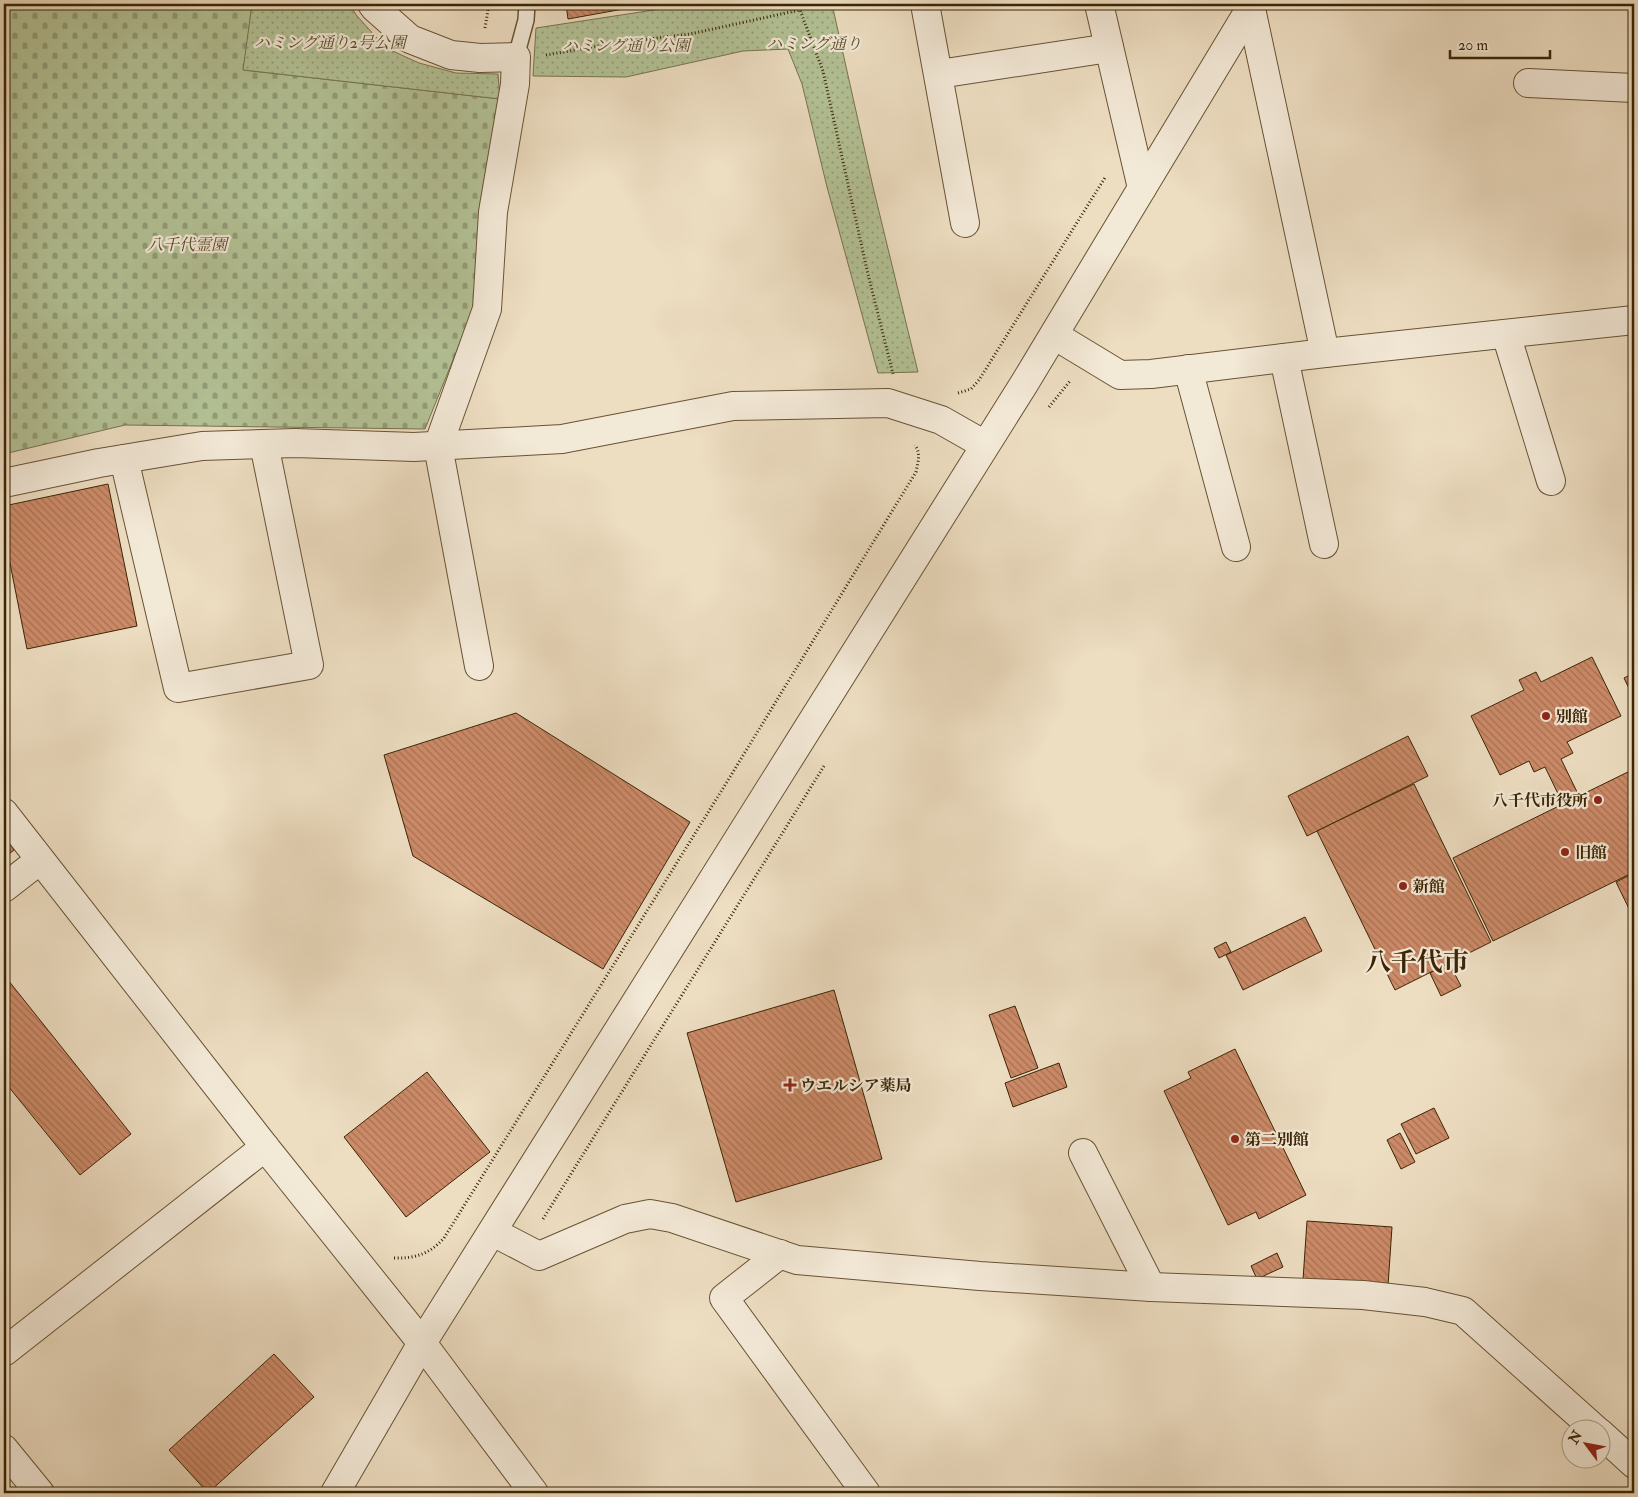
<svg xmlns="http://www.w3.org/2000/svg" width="1638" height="1497" viewBox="0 0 1638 1497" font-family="'IM FELL Double Pica','Noto Serif JP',serif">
	<defs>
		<pattern id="cemetery-stones" width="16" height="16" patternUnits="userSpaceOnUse" patternTransform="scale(1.25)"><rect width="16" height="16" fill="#b3c296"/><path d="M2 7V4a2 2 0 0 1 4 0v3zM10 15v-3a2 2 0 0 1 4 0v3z" fill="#939d78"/></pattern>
		<pattern id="park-dots" width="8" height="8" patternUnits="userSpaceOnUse" patternTransform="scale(1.25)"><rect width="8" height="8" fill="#b3c296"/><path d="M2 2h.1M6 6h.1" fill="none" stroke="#939d78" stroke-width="1.8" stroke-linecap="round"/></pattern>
		<pattern id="building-back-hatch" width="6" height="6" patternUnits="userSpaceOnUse" patternTransform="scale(1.25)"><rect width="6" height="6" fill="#cd8b69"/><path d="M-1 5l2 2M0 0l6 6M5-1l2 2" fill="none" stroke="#a87154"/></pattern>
	</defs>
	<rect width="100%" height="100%" fill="#edddc1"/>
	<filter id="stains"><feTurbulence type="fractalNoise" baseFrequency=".004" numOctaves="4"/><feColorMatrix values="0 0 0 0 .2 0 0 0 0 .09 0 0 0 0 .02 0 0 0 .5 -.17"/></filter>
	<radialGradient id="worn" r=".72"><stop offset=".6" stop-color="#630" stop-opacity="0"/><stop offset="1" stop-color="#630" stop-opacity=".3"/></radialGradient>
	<path fill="url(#cemetery-stones)" stroke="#77744e" d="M4,4H252L244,70L500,99L472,313L425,429L125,425L4,454Z"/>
	<g fill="url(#park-dots)" stroke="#77744e">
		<path d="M252,4H349L357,16L386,48L419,63L456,73L498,74L500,99L243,70Z"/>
		<path d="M693,4H832L873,187L918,372L878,373L827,187L802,84L788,49L743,51L626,77L533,76L536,28Z"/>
	</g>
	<g fill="url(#building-back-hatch)" stroke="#3b2505">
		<path d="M566,4H651L568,19Z"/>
		<path d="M108,484L137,626L27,649L4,533V506Z"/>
		<path d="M1592,657L1621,716L1567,742L1573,753L1561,759L1579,796L1634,769V872L1493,941L1453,858L1563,804L1545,767L1534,772L1529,761L1500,775L1471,716L1524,690L1519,680L1536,672L1541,682Z"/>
		<path d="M1634,673V699L1624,678Z"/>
		<path d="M516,713L690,822L603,969L413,856L384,755Z"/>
		<path d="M1408,736L1428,776L1307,836L1288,796Z"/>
		<path d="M1414,784L1491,942L1395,990L1317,831Z"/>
		<path d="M4,836L14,850L4,858Z"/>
		<path d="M1628,876L1634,889L1633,917L1616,882Z"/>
		<path d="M1305,917L1322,951L1243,990L1226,955Z"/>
		<path d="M1226,942L1231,952L1219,958L1214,948Z"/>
		<path d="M1449,963L1461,986L1441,996L1430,973Z"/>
		<path d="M4,975L131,1134L80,1175L4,1081Z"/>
		<path d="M834,990L882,1159L736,1202L687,1033Z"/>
		<path d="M1015,1006L1038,1068L1011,1078L989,1015Z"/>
		<path d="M1235,1049L1306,1195L1259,1219L1256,1212L1228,1225L1164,1091L1191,1078L1188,1072Z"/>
		<path d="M1059,1063L1067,1087L1013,1107L1005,1083Z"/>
		<path d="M427,1072L490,1152L406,1217L344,1137Z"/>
		<path d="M1434,1108L1449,1138L1416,1154L1401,1124Z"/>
		<path d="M1400,1133L1415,1162L1401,1169L1387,1140Z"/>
		<path d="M1307,1221L1392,1227L1388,1286L1303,1280Z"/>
		<path d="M1277,1253L1283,1267L1257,1279L1251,1266Z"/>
		<path d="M274,1354L314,1397L208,1493L169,1450Z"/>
	</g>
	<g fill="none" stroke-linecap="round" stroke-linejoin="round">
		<g stroke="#685334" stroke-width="18">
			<path id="service" d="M516,57L526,20L527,4"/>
		</g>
		<g stroke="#685334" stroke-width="30">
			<g id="minor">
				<path d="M372,4L375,8L410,39L451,55L480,58L516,57L515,84L493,212L487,309L438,446L479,666"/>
				<path d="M925,4L965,223"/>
				<path d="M1099,4L1142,188"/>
				<path d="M1250,4L1325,353"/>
				<path d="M939,74L1109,48"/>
				<path d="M1528,83L1634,88"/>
				<path d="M1506,334L1551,481"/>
				<path d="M1284,358L1324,544"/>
				<path d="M1188,369L1236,547"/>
				<path d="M124,459L178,688L309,665L264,444"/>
				<path d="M4,813L265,1147L422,1343L534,1493"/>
				<path d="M4,888L40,860"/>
				<path d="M1083,1153L1151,1287"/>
				<path d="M493,1232L539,1256L625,1219L650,1214L672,1218L797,1260L980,1276L1151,1287L1363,1295L1425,1302L1463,1311L1596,1430"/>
				<path d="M780,1254L724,1298L866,1493"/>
				<path d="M4,1352L265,1147"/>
				<path d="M1600,1433L1634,1464"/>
				<path d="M4,1449L40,1493"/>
			</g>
		</g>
		<g stroke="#685334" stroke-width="30">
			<g id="tertiary">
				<path d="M1054,335L1120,375L1151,374L1325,353L1634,320"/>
				<path d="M4,483L99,463L202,446L295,443L414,447L562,439L733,406L888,403L941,420L985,445"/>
				<path d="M335,1493L422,1343L1024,384L1253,4"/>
			</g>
		</g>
		<g stroke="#3b2505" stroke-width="3" stroke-dasharray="1 2.5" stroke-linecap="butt">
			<path d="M799,4L800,10L823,71L867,270L893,374"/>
			<path d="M485,28L489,4"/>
			<path d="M546,55L617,43L690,34L800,10"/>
			<path d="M958,393L971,389L979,380L1106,176"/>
			<path d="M1049,407L1070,381"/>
			<path d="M543,1219L824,766"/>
			<path d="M394,1258C415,1259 431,1253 444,1238L722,790L916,472C918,462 921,454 915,445"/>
		</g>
		<use href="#service" stroke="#f3e9d7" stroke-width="15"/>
		<use href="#minor" stroke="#f3e9d7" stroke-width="28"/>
		<use href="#tertiary" stroke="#f3e9d7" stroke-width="28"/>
	</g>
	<g fill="#8f2418" stroke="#f3e9d7" stroke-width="2">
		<circle cx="1546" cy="716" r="5"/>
		<circle cx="1598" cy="800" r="5"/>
		<circle cx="1565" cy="852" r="5"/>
		<circle cx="1403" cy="886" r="5"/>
		<path d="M787.5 1077.5h5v5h5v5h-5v5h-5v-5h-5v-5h5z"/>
		<circle cx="1235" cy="1139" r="5"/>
	</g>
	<g text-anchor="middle" stroke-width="4.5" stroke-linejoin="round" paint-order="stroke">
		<g font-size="16" font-style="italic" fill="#594c29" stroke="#f3e9d7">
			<text x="330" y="48">ハミング通り2号公園</text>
			<text x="814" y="49">ハミング通り</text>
			<text x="626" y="51">ハミング通り公園</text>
			<text x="187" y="250">八千代霊園</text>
		</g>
		<g font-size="16" font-weight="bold" fill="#3b2505" stroke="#f3e9d7" text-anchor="start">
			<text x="1556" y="722">別館</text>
			<text x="1588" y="806" text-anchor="end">八千代市役所</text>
			<text x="1575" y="858">旧館</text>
			<text x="1413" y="892">新館</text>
			<text x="800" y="1091">ウエルシア薬局</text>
			<text x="1245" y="1145">第二別館</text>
		</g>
		<g font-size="26" font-weight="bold" fill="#3b2505" stroke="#f3e9d7">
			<text x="1417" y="971">八千代市</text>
		</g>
	</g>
	<rect width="1638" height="1497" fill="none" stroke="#edddc1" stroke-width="20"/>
	<rect x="5" y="5" width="1628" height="1487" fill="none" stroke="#3b2505" stroke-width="2.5"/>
	<rect x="10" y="10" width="1618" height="1477" fill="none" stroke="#3b2505"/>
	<g transform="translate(1586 1444) rotate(302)"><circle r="24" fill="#f3e9d7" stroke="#a99b83"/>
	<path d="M0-4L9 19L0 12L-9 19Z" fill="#8f2418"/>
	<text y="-8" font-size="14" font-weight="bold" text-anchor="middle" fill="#3b2505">N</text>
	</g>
	<path d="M1450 50v8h100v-8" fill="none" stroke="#3b2505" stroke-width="2.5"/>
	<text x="1458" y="50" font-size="15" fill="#3b2505" stroke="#f3e9d7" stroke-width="4" paint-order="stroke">20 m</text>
	<rect width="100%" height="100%" filter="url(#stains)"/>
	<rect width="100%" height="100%" fill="url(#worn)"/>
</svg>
